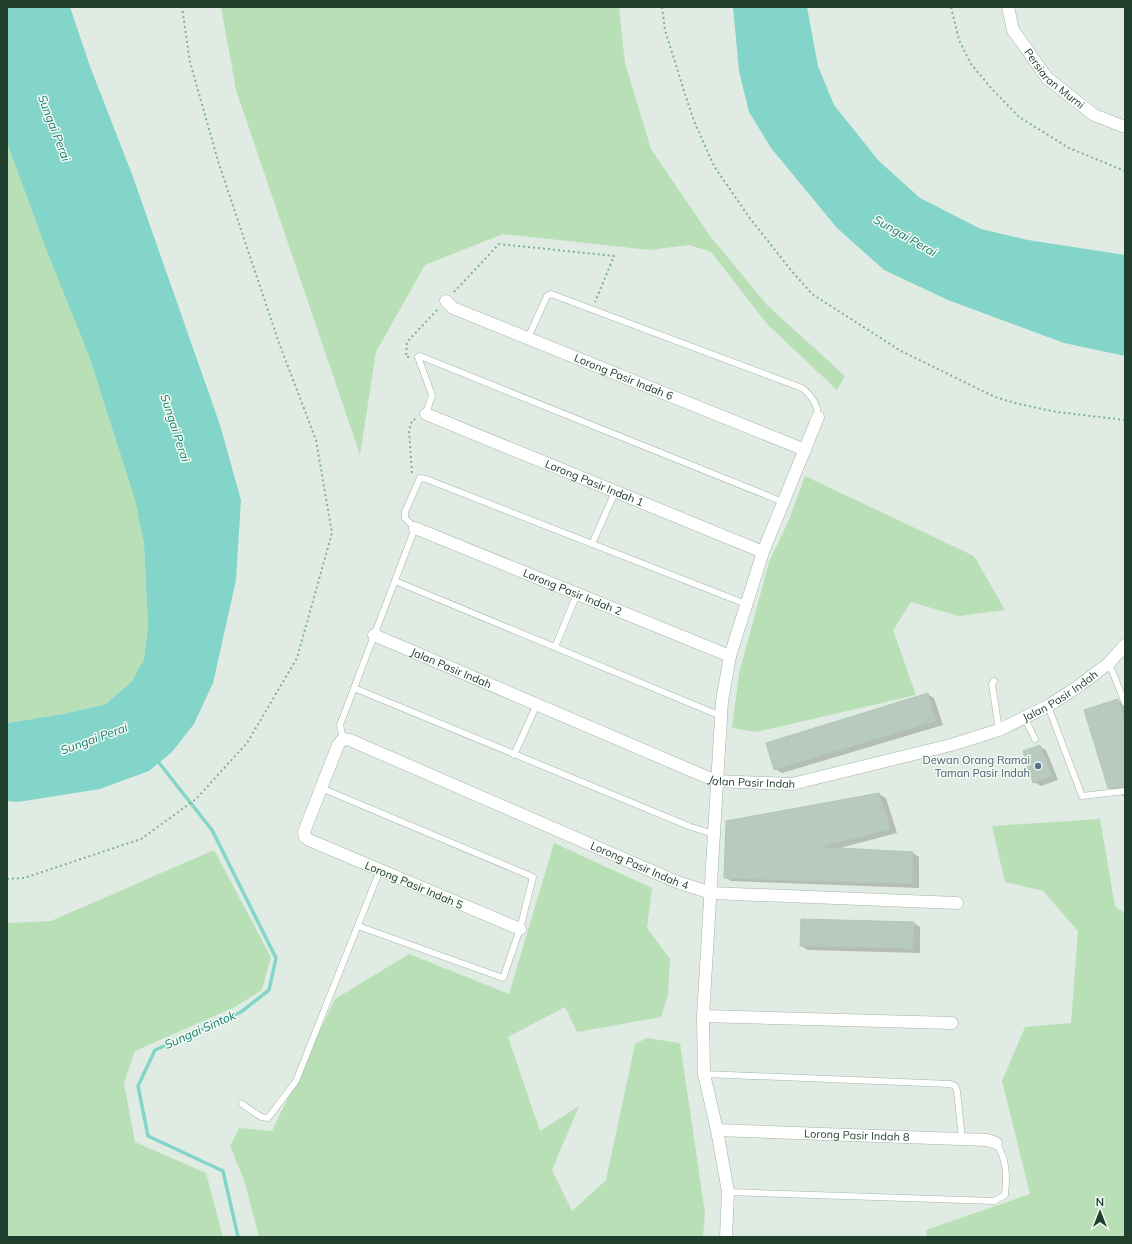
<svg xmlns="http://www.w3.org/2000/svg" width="1132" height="1244" viewBox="0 0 1132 1244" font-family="Mulish,sans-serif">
	<rect width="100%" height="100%" fill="#e0ece3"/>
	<g fill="#b9dfb7">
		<path d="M221,7H619L625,63L651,149L710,236L768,306L845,376L837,390L768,325L711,252L689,245L650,250L503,234L425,265L376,352L360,455L236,90Z"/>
		<path d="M7,143L46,249L89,356L135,500L144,544L148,628L144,659L132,681L106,704L63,714L7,723Z"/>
		<path d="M805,476L974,556L1005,610L959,616L911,602L893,630L916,695L757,732L732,728L739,674L769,562L789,520Z"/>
		<path d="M1100,819L1115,906L1125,914V1237H927L926,1230L1030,1194L1002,1081L1025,1027L1071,1023L1078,931L1043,891L1005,882L992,826Z"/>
		<path d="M554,843L652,888L647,928L670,959L668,995L661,1017L577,1032L565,1007L508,1037L540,1131L579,1106L552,1170L572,1211L606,1180L635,1044L647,1038L680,1043L705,1213L703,1237H259L244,1180L230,1146L239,1128L272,1131L335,999L409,954L509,994Z"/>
		<path d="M214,850L271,957L262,990L235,1007L135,1051L124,1083L135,1142L206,1173L223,1237H7V923L51,921Z"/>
	</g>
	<g fill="#84d5c9">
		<path d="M7,7H70L91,69L133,177L220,425L241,500L236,580L213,683L194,724L172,752L149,771L100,789L18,802L7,801V723L63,714L106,704L132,681L144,659L148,628L144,544L135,500L89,356L46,249L7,143Z"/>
		<path d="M733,7H807L818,66L834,105L879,161L920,198L981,229L1028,240L1125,255V356L1064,343L948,300L884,270L837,228L771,148L749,112L739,71Z"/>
	</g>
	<g fill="#0003">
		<path d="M927,694L934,698L943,725L782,773L775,769Z"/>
		<path d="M1118,701L1125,705V797L1109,788Z"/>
		<path d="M1039,746L1046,750L1058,780L1041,786L1034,782Z"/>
		<path d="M879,794L886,798L897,833L836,849L913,853L919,857V888L731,881L725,877Z"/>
		<path d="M914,923L920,927V953L808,950L801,946Z"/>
	</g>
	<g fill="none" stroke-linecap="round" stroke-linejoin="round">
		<path stroke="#84d5c9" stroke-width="3.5" d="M156,759L212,830L276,958L269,990L241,1012L155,1050L138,1086L148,1136L223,1171L238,1237"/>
	</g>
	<g fill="#b8cabe" stroke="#b2c6b8">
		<path d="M928,693L936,721L774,770L766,743Z"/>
		<path d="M1118,699L1125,720V787L1108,788L1084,710Z"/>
		<path d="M1040,745L1052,776L1033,783L1023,751Z"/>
		<path d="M879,793L891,829L821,847L913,852L912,884L724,878L726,821Z"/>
		<path d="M801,919L914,922L913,949L800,946Z"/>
	</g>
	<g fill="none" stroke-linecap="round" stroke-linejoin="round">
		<g stroke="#a3b4a8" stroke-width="7">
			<g id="service">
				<path d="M528,338L547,296L551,294L802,388C811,395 818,404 818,417"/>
				<path d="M426,414L432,395L418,357L420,356L783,502"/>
				<path d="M592,544L615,492"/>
				<path d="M395,581L721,716"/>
				<path d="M555,647L577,594"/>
				<path d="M1109,663L1125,703"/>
				<path d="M994,681L992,684L999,730"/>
				<path d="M354,688L691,827L714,834"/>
				<path d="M1048,706L1082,796L1125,791"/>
				<path d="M1024,717L1035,739"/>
				<path d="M343,739L340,725L415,528L405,518V512L420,478L426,479L746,604"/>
				<path d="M514,755L537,704"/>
				<path d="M321,788L533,877L520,929L503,978L358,926"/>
				<path d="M704,1074L950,1084L955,1086L957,1091L962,1139"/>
				<path d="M242,1104L261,1117L268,1118L296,1081L380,870"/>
				<path d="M728,1192L994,1201L1005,1195C1007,1176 1007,1159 996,1143"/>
			</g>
		</g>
		<g stroke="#a3b4a8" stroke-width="13">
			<g id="minor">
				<path id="s1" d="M1008,7L1013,30L1047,78L1094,115L1125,127"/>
				<path id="s2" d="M446,301L453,308L805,450"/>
				<path id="s3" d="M426,414L763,552"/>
				<path id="s4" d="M415,528L730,656"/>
				<path id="s5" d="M374,635L716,781L792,784L951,745L999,730L1048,706L1076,688L1109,663L1125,645"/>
				<path id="s6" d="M520,929L309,840L305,837L304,832L338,745L343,739L350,740L677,882L711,893L957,903"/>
				<path d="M703,1016L952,1023"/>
				<path id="s7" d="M717,1130L987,1140L996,1143"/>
				<path d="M726,1237L728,1192L717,1130L704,1074L703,1016L722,701L730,656L763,552L818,417"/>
			</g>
		</g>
		<g stroke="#7eb292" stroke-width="2" stroke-dasharray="2 3" stroke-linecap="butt">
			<path d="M662,7L665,30L684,91L694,121L714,166L749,217L790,269L812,294L901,351L995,397L1019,404L1057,412L1125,420"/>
			<path d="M951,7L959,40L971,64L992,89L1019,117L1069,148L1125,171"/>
			<path d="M454,292L499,244L614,256L595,302"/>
			<path d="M409,357H406L407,342L437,310"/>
			<path d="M412,473L409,431L412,420L416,419"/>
			<path d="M7,879L24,878L141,839L196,799L247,743L297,658L332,533L316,440L279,343L218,161L190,62L182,7"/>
		</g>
		<use href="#service" stroke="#fff" stroke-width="6"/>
		<use href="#minor" stroke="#fff" stroke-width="12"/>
	</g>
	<circle fill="#5c6f8a" stroke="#f1f9f2" stroke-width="1.5" cx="1038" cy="766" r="4"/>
	<g text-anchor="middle" stroke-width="3" stroke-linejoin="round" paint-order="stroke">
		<g font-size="11" fill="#203e2c" stroke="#f1f9f2">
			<text dy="4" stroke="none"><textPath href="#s1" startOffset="88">Persiaran Murni</textPath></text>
			<text dy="4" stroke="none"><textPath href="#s2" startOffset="194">Lorong Pasir Indah 6</textPath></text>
			<text dy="4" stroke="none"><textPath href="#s3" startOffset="182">Lorong Pasir Indah 1</textPath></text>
			<text dy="4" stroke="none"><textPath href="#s4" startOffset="170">Lorong Pasir Indah 2</textPath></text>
			<text dy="4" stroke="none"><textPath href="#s5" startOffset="84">Jalan Pasir Indah</textPath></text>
			<text dy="4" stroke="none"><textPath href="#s5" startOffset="732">Jalan Pasir Indah</textPath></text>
			<text dy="4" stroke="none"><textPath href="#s5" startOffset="408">Jalan Pasir Indah</textPath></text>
			<text dy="4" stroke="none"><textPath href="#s6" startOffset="663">Lorong Pasir Indah 4</textPath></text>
			<text transform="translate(414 885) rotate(23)" y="4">Lorong Pasir Indah 5</text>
			<text dy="4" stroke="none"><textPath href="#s7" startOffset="140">Lorong Pasir Indah 8</textPath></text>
		</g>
		<g font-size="11" fill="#4e5e75" stroke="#f1f9f2" text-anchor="end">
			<text x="1030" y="764">Dewan Orang Ramai<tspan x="1030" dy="13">Taman Pasir Indah</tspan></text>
		</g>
		<g font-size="12" font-style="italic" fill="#167e6f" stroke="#f1f9f2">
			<text transform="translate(54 128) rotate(69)" y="4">Sungai Perai</text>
			<text transform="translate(905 236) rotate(30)" y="4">Sungai Perai</text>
			<text transform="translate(175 428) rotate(72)" y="4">Sungai Perai</text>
			<text transform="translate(94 739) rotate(-20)" y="4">Sungai Perai</text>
			<text transform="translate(200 1030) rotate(-24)" y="4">Sungai Sintok</text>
		</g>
	</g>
	<rect width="1132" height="1244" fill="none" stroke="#203e2c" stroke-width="16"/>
	<g transform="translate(1100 1212)" stroke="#f1f9f2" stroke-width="3" paint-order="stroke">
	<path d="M0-3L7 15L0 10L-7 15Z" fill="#203e2c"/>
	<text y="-6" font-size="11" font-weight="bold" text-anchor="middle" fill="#203e2c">N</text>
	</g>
</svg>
